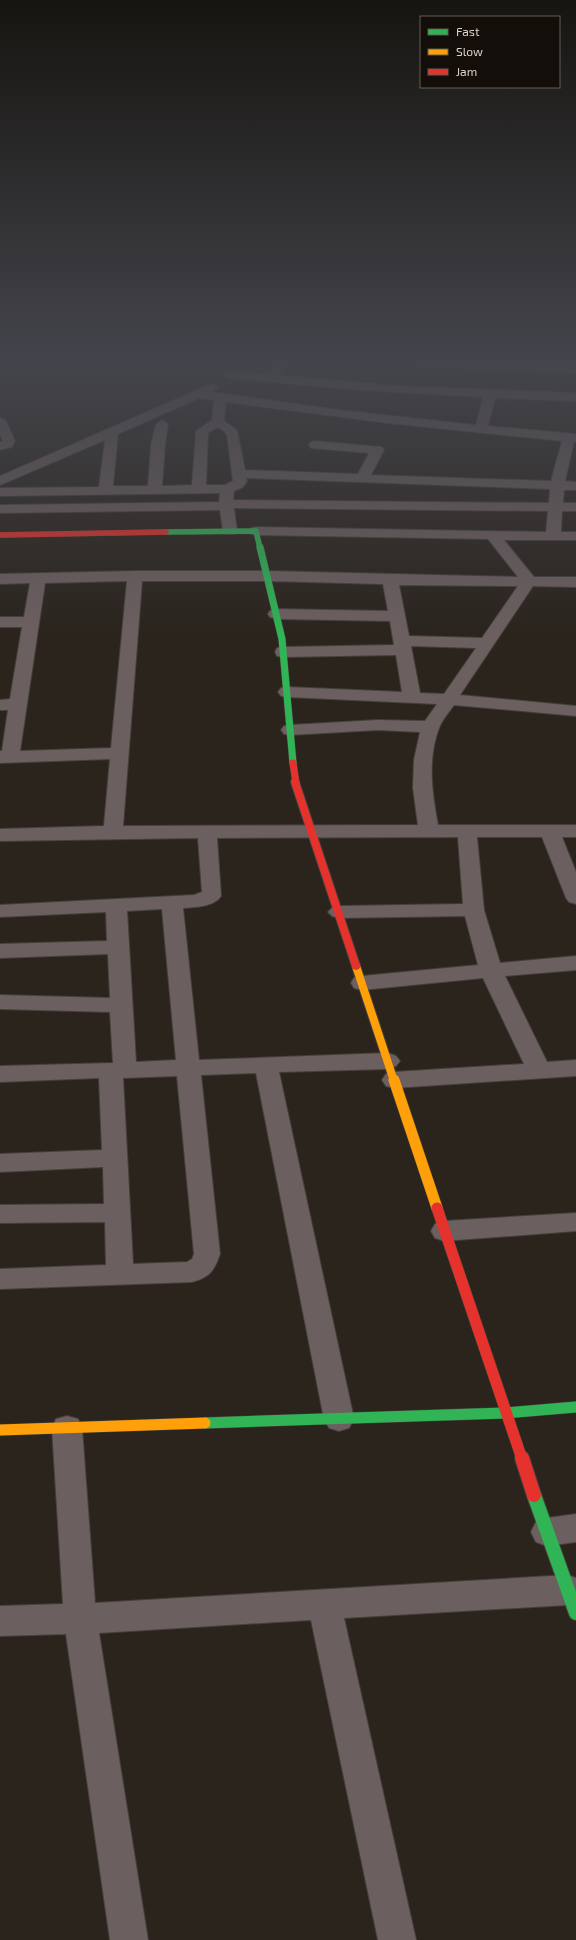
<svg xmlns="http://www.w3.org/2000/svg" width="576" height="1940" viewBox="0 0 576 1940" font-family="'Exo 2',sans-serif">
	<rect width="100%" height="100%" fill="#2a241d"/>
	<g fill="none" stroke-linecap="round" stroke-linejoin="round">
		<g stroke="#45403a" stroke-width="2">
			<g id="street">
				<path d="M280,363H294L276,375L402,386L576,393V401L495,398L488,426L576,434V442H574L565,481L576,482V490H564L563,503H576V511H562L561,532H576V540H504L534,577H576V587L533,586L460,695L576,706V716L454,705C449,712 442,720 439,728C427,760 432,793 438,825H576V837H562L576,872V904L569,902L566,898L542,837H477L484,910L500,963L576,956V970L505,976L547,1062L576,1060V1076L394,1088L386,1086L382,1080L386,1074L394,1072L524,1064L483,978L362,990L354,988L351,983L354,978L362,976L478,965L465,916L339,918L332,916L328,912L332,908L339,906L463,904L458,837L217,838L221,896C214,907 195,907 183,908L199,1060L388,1053L396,1056L400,1061L396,1066L388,1069L279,1072L354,1419L349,1428L339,1431L329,1428L324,1419L256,1073L201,1075L220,1254C214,1271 210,1277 192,1282L0,1289V1269L106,1265L105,1222L0,1223V1205L104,1204L103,1167L0,1172V1154L102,1150L99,1078L0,1082V1066L113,1063L110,1012L0,1009V995L110,998L108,954L0,958V944L107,941L106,912L0,917V905L194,895L202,892L198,838L0,841V829L104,826L110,759L0,763V751H2L8,710H0V700L10,699L22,627H0V617H24L30,583L0,584V574L135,571H267L518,577L488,539L256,535L251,534L249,531L251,528L256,527L546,532L548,511L234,508L237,531L235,534H225L223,531L220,510L0,513V505L219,502L220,493L0,496V488L99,487L105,440L0,485V476L213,383L219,387L211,392L340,410L476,425L483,397L358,390L228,378L222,374L228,370L262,374ZM199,398L214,400L212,420L196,431L192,485L162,486L165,445L168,424L162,420L156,424L151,445L148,486H113L118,434ZM226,402L387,423L562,441L551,481L371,475L384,450L382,447L316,441L311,442L309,445L311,448L369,453L358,474L245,470L237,430L224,421ZM218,427L225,432L227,435L233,481L225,485H206L208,433ZM246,478L550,489L549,503L233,500L234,491L243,487L247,481ZM127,581L111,748L20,751L45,583ZM142,581H267L383,584L388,611L276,609L270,611L268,614L270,617L276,619L390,621L394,645L283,647L277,648L275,652L277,656L283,657L396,655L402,692L287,687L281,688L278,692L281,696L287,697L437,704L425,721L378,720L290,725L284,726L281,730L284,734L290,735L378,730L420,732L414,760L413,788L418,825L123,826ZM399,585L518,586L482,638L409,636ZM411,646L476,648L444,694L420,693ZM162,909L176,1060L136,1062L127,911ZM177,1076L194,1254L192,1259L187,1262L133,1264L123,1078Z"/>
				<path d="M409,363H503L576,365V373L415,366Z"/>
				<path d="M0,417L6,421L15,441L12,447L0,450V442L3,441L0,435Z"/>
				<path d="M576,1213V1231L444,1241L435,1238L431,1231L435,1224L444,1221Z"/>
				<path d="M67,1416L78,1419L82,1428L95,1603L568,1575L576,1578V1602L568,1605L344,1618L416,1940H378L311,1620L99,1633L148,1940H110L66,1634L0,1636V1606L63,1604L52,1428L56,1419Z"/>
				<path d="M576,1514V1542L547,1546L536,1542L531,1532L536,1522L547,1518Z"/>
			</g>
		</g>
		<g stroke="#45403a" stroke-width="6">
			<path id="fast-far3" d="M166,532L256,531L260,548"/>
		</g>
		<g stroke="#45403a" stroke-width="8">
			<path id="fast-far2" d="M260,547L282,639L293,763"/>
		</g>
		<g stroke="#45403a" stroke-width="12">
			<path id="fast-far1" d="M205,1423L505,1413L576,1407"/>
		</g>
		<g stroke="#45403a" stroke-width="16">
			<path id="fast" d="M534,1495L576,1613"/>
		</g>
		<g stroke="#45403a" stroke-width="10">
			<path id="slow-far1" d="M356,966L394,1081"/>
		</g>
		<g stroke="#45403a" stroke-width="12">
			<g id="slow">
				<path d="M394,1080L437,1208"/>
				<path d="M0,1430L205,1423"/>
			</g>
		</g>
		<g stroke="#45403a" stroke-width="6">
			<path id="jam-far4" d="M0,535L166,532"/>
		</g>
		<g stroke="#45403a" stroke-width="8">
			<path id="jam-far3" d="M293,763L296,783"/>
		</g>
		<g stroke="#45403a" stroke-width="10">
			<path id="jam-far2" d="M295,782L356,966"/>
		</g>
		<g stroke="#45403a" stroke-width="12">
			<path id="jam-far1" d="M437,1208L522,1459"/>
		</g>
		<g stroke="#45403a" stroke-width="16">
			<path id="jam" d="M522,1458L534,1495"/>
		</g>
		<use href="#street" fill="#6c5f60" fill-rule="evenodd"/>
		<use href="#fast-far3" stroke="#30b455" stroke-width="5.5"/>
		<use href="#fast-far2" stroke="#30b455" stroke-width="7"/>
		<use href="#fast-far1" stroke="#30b455" stroke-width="11"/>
		<use href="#fast" stroke="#30b455" stroke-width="14"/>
		<use href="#slow-far1" stroke="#ff9f0a" stroke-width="8"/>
		<use href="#slow" stroke="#ff9f0a" stroke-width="11"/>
		<use href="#jam-far4" stroke="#e5322d" stroke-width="5.5"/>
		<use href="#jam-far3" stroke="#e5322d" stroke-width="7"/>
		<use href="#jam-far2" stroke="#e5322d" stroke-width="8"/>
		<use href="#jam-far1" stroke="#e5322d" stroke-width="11"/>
		<use href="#jam" stroke="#e5322d" stroke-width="14"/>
	</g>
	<linearGradient id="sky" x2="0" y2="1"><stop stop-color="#171410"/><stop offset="0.57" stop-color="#44454c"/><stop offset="1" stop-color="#44454c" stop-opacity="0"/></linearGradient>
	<rect width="576" height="634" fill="url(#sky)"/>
	<rect x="420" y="16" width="140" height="72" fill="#130e09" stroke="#635d57"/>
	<rect x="428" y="29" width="20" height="6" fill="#30b455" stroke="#635d57"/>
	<text x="456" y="36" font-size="12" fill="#dbd3cc">Fast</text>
	<rect x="428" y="49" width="20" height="6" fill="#ff9f0a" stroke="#635d57"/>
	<text x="456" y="56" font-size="12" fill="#dbd3cc">Slow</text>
	<rect x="428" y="69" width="20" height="6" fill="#e5322d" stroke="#635d57"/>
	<text x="456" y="76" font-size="12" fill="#dbd3cc">Jam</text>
</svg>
